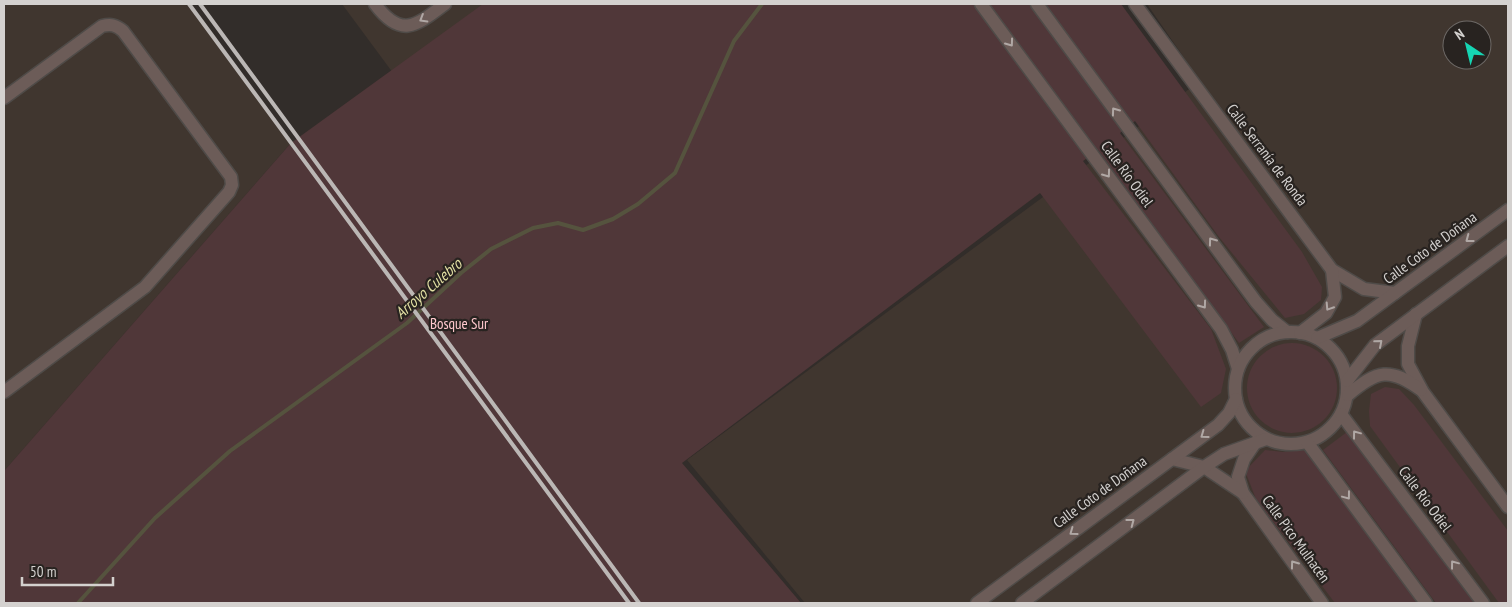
<svg xmlns="http://www.w3.org/2000/svg" width="1512" height="607" viewBox="0 0 1512 607" font-family="'PT Sans Narrow',sans-serif">
	<rect width="100%" height="100%" fill="#322d2a"/>
	<g fill="#40362f" fill-rule="evenodd">
		<path d="M4,4H189L291,143L4,471Z"/>
		<path d="M342,4H493L396,77Z"/>
		<path d="M1147,4H1508V603H805L687,460L1200,81ZM1452,30H1482V60H1452Z"/>
	</g>
	<g fill="#503739">
		<path d="M483,4H1121L1302,252L1322,287L1321,300L1304,314L1285,318L1219,237L1135,121L1120,133L1264,327L1239,343L1098,150L1083,161L1211,329L1226,369L1221,393L1201,407L1040,193L682,463L801,603H4V471L291,143Z"/>
		<circle cx="1292" cy="388" r="45"/>
		<path d="M1385,387L1399,389L1414,405L1508,531V603H1499L1370,426L1369,411L1371,394Z"/>
		<path d="M1347,432L1474,603H1436L1323,450Z"/>
		<path d="M1265,450L1283,452L1305,450L1419,603H1335L1256,499L1245,471Z"/>
	</g>
	<g fill="none" stroke-linecap="round" stroke-linejoin="round">
		<path stroke="#55533e" stroke-width="4" d="M78,603L155,518L230,451L407,323L461,273L491,249L533,228L558,223L583,230L613,219L638,204L675,173L734,41L762,4"/>
		<g stroke="#4f4b48" stroke-width="15">
			<g id="minor">
				<path d="M375,4C401,39 416,26 445,4"/>
				<path d="M981,4L1221,329L1232,350L1238,369"/>
				<path d="M1037,4L1256,302L1272,320L1287,332"/>
				<path d="M1135,4L1332,270L1364,289L1395,293"/>
				<path d="M4,98L102,26C111,24 116,25 123,31L231,177L232,185L229,192L145,287L4,392"/>
				<path d="M1416,314L1408,346V364L1423,392L1508,507"/>
				<circle cx="1291" cy="388" r="56"/>
				<path d="M1300,333L1326,313L1335,297L1332,270"/>
				<path d="M1317,338L1357,321L1508,210"/>
				<path d="M1347,381L1375,345L1508,246"/>
				<path d="M1348,395C1377,370 1390,367 1421,390"/>
				<path d="M1341,414L1483,603"/>
				<path d="M1307,442L1426,603"/>
				<path d="M1255,443L1244,459L1238,477L1243,493L1322,603"/>
				<path d="M1172,459L1204,467L1243,493"/>
				<path d="M977,603L1218,425L1229,413L1236,399"/>
				<path d="M1022,603L1204,467L1224,454L1266,439"/>
			</g>
		</g>
		<use href="#minor" stroke="#6c5c58" stroke-width="12"/>
		<g stroke="#bbb7b5" stroke-width="4">
			<path d="M189,4L629,603"/>
			<path d="M200,4L639,603"/>
		</g>
	</g>
	<defs><path id="oneway-chevron" d="M-2-3.5L2.5 0L-2 3.5" fill="none" stroke-width="1.6" stroke-linecap="round" stroke-linejoin="round" transform="scale(1.25)"/></defs>
	<g stroke="#b0a8a5">
		<use href="#oneway-chevron" transform="translate(423 19) rotate(149)"/>
		<use href="#oneway-chevron" transform="translate(1010 43) rotate(54)"/>
		<use href="#oneway-chevron" transform="translate(1115 111) rotate(-126)"/>
		<use href="#oneway-chevron" transform="translate(1107 174) rotate(54)"/>
		<use href="#oneway-chevron" transform="translate(1469 239) rotate(143)"/>
		<use href="#oneway-chevron" transform="translate(1212 241) rotate(-126)"/>
		<use href="#oneway-chevron" transform="translate(1203 305) rotate(54)"/>
		<use href="#oneway-chevron" transform="translate(1329 307) rotate(123)"/>
		<use href="#oneway-chevron" transform="translate(1379 343) rotate(-41)"/>
		<use href="#oneway-chevron" transform="translate(1356 434) rotate(-127)"/>
		<use href="#oneway-chevron" transform="translate(1204 435) rotate(144)"/>
		<use href="#oneway-chevron" transform="translate(1347 496) rotate(53)"/>
		<use href="#oneway-chevron" transform="translate(1131 522) rotate(-37)"/>
		<use href="#oneway-chevron" transform="translate(1073 532) rotate(144)"/>
		<use href="#oneway-chevron" transform="translate(1294 564) rotate(-126)"/>
		<use href="#oneway-chevron" transform="translate(1454 564) rotate(-127)"/>
	</g>
	<g text-anchor="middle" stroke-width="4.5" stroke-linejoin="round" paint-order="stroke">
		<g font-size="15" fill="#d4d1cf" stroke="#282320">
			<text transform="translate(1267 155) rotate(53)" y="5">Calle Serranía de Ronda</text>
			<text transform="translate(1127 174) rotate(54)" y="5">Calle Río Odiel</text>
			<text transform="translate(1430 248) rotate(-36)" y="5">Calle Coto de Doñana</text>
			<text transform="translate(1100 492) rotate(-36)" y="5">Calle Coto de Doñana</text>
			<text transform="translate(1425 499) rotate(53)" y="5">Calle Río Odiel</text>
			<text transform="translate(1296 539) rotate(54)" y="5">Calle Pico Mulhacén</text>
		</g>
		<g font-size="15" fill="#ffc8cd" stroke="#282320">
			<text x="459" y="329">Bosque Sur</text>
		</g>
		<g font-size="16" font-style="italic" fill="#e2dfa3" stroke="#282320">
			<text transform="translate(428 288) rotate(-41)" y="6">Arroyo Culebro</text>
		</g>
	</g>
	<rect width="1512" height="607" fill="none" stroke="#d4d1cf" stroke-width="10"/>
	<g transform="translate(1467 45) rotate(325)"><circle r="24" fill="#282320" stroke="#6d6966"/>
	<path d="M0-4L9 19L0 12L-9 19Z" fill="#16d5b3"/>
	<text y="-8" font-size="14" font-weight="bold" text-anchor="middle" fill="#d4d1cf">N</text>
	</g>
	<path d="M22 577v8h91v-8" fill="none" stroke="#d4d1cf" stroke-width="2.5"/>
	<text x="30" y="577" font-size="15" fill="#d4d1cf" stroke="#282320" stroke-width="4" paint-order="stroke">50 m</text>
</svg>
